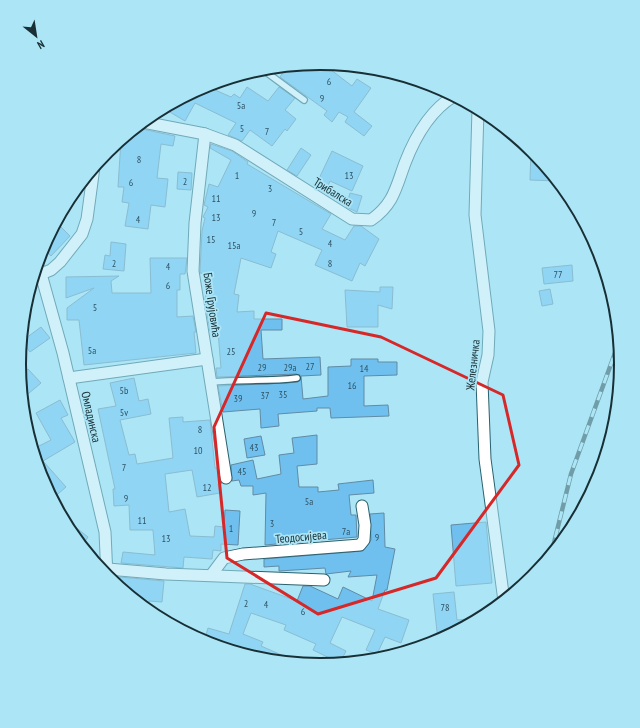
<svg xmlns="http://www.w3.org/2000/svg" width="640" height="728" viewBox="0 0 640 728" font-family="'PT Sans Narrow',sans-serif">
	<rect width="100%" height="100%" fill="#ace5f5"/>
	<g fill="#70c0ef" stroke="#608ba5">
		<path d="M322,63L352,86L357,79L371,88L354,112L372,126L364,136L345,122L348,117L339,112L332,122L324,115L327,111L280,77L287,66Z"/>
		<path d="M206,86L231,97L234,94L240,98L247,87L268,101L279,87L295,98L285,110L296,119L287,131L285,129L272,146L250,130L242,141L228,135L236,123L195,103L185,121L163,108Z"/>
		<path d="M138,126L142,129L175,136L173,146L161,144L157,178L168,179L165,207L151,205L148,229L125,226L129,203L122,202L124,187H118L121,140Z"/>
		<path d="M211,144L232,151L248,162L247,164L331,214L322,229L345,240L354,226H361L379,239L365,266L360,263L352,281L315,265L322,250L278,231L271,252L276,254L271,268L241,258L234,294L239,295L237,312L254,311V319H282V330H261L263,359L320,357L321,375L301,376L303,399L328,396V367L351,366V359H378V362H397V375L364,376V406L388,405L389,416L331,418L330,408H317V411L278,414L279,426L261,428L260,409L223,412L218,386L286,383L298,382L301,378L297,374L217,377L216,368H221L218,331H210L205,300L208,274L200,273V271L202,231L205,218L203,217L208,207L204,205L209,184L218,187L231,160L210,148Z"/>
		<path d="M301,148L311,155L297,176L287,170Z"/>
		<path d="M531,149L533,151L557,181L530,180Z"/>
		<path d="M332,151L363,166L352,191L330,181L325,193L315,187Z"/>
		<path d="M178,172L192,173L191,190L177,189Z"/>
		<path d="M350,193L362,196L357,212L346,207Z"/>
		<path d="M56,222L70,236L51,256L42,248Z"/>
		<path d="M111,242L126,244L124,271L103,269L105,255L110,256Z"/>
		<path d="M150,258H187L185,274H180V290H177V317L193,316L196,332H194L196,353L84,365L79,320H67V308L94,288L66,298V277L119,276L111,281L112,293H151Z"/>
		<path d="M572,265L573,281L544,284L542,268Z"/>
		<path d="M380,287H393L392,309L378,305V327H347L345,290L380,292Z"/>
		<path d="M550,289L553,304L542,306L539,291Z"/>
		<path d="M41,327L50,338L30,352L22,341Z"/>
		<path d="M28,369L41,383L22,399L20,375Z"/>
		<path d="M134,378L139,401L148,399L151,414L120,420L129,455L135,454L137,464L173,458L169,418L183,417V422L210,420L215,468H217L222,483L218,484L220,493L197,497L192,470L165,474L169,512L185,509L190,536L214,537L215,526L224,527L225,510L240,511L238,545L221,544V551L213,550L212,559L184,557L183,568L121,563L123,552L155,555L153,530H130L129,505L114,506L113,489H115L98,409L116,406L110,383Z"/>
		<path d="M60,400L68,415L61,418L75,442L43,461L66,487L52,499L42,479L33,449L51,440L36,413Z"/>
		<path d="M317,435V464L297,466L299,487H318V492L339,490L338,484L373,480L374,493L349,495L351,515H356L357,537L265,545L266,493L253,495V486H241L239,480L232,481L231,465L253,460L257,479L281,474L279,455L294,453L292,438Z"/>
		<path d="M261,436L265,455L247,458L244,439Z"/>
		<path d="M384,513L385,547L395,549L387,590H385L378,609L409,620L401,643L385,637L377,654L366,650L375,630L342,617L330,643L346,651L340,663L313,650L316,644L284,630L286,625L251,613L243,634L263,642L261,646L293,660V662L261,659L204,642L208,628L229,634L245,584H250L297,601L303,586H310L338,599L343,587L372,601L377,575L348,577L351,571L326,574L325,568L279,571V566L264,567V559L363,551L371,540L370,514Z"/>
		<path d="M65,519L88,537L82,546L70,531L64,520Z"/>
		<path d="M486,522L492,583L456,586L451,525Z"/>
		<path d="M120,577L164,581L162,602L149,601L148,610L119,586Z"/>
		<path d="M454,592L457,620L480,618L438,641L433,594Z"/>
	</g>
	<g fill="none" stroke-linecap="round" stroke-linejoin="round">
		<g stroke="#29616f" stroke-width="8">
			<g id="lane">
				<path d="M262,69L304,100"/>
				<path d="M211,382C240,379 268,382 297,378"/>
			</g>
		</g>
		<g stroke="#29616f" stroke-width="13">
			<g id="street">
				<path d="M478,109L475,215L489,331L488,355L482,382L485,459L504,601"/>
				<path d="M143,122L205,134L235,145L352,219L371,220C394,204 396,187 405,163C415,137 429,111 454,96"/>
				<path d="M205,134L195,223L193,271L226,478"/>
				<path d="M37,265L41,274L63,353L105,532L107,577"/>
				<path d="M41,274L51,270L60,262L82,234L87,219L94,167"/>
				<path d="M69,378L207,359"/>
				<path d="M108,569L166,574L324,580"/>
				<path d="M212,574L224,558L243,554L360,545L364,540L365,525L362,506"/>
			</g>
		</g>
		<use href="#lane" stroke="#fff" stroke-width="5.5"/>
		<use href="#street" stroke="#fff" stroke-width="11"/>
		<g stroke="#2a454c" stroke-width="4.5">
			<path id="rail" d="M551,555L571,474L619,342"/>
		</g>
		<use href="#rail" stroke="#ace5f5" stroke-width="3" stroke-dasharray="9" stroke-linecap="butt"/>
	</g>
	<path d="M0 0H640V728H0ZM266,313L381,337L503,395L519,465L436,578L318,614L227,558L214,427Z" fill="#ace5f5" fill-opacity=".55" fill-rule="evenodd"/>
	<path fill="none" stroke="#d62828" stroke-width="3" stroke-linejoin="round" d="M266,313L381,337L503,395L519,465L436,578L318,614L227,558L214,427Z"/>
	<g text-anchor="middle" stroke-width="3.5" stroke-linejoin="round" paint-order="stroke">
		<g font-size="10" fill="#2e5364">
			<text x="329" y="85">6</text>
			<text x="322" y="102">9</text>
			<text x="241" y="109">5a</text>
			<text x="242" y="132">5</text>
			<text x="267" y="135">7</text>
			<text x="139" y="163">8</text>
			<text x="237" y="179">1</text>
			<text x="349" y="179">13</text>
			<text x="185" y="185">2</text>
			<text x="131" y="186">6</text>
			<text x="270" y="192">3</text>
			<text x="216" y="202">11</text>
			<text x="254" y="217">9</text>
			<text x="216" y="221">13</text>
			<text x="138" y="223">4</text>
			<text x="274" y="226">7</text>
			<text x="301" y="235">5</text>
			<text x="211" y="243">15</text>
			<text x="330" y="247">4</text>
			<text x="234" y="249">15a</text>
			<text x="114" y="267">2</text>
			<text x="330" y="267">8</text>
			<text x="168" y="270">4</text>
			<text x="558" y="278">77</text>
			<text x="168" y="289">6</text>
			<text x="95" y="311">5</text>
			<text x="92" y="354">5a</text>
			<text x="231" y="355">25</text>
			<text x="310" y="370">27</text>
			<text x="262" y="371">29</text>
			<text x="290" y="371">29a</text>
			<text x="364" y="372">14</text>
			<text x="352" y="389">16</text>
			<text x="124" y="394">5b</text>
			<text x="283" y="398">35</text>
			<text x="265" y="399">37</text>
			<text x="238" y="402">39</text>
			<text x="124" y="416">5v</text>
			<text x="200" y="433">8</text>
			<text x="254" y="451">43</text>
			<text x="198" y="454">10</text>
			<text x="124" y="471">7</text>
			<text x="242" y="475">45</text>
			<text x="207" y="491">12</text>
			<text x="126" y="502">9</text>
			<text x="309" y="505">5a</text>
			<text x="142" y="524">11</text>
			<text x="272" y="527">3</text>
			<text x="231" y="532">1</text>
			<text x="346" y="535">7a</text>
			<text x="377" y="541">9</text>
			<text x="166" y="542">13</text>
			<text x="246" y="607">2</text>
			<text x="266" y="608">4</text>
			<text x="445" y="611">78</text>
			<text x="303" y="615">6</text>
		</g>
		<g font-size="12" fill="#182f35" stroke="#ace5f5">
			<text transform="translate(333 192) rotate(32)" y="4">Трибалска</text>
			<text transform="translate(212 305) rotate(82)" y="4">Боже Грујовића</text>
			<text transform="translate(473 365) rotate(-84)" y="4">Железничка</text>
			<text transform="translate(91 417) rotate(77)" y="4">Омладинска</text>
			<text transform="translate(301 537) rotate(-5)" y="4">Теодосијева</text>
		</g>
	</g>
	<path d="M0 0H640V728H0ZM26 364a294 294 0 1 1 588 0a294 294 0 1 1-588 0Z" fill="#ace5f5" fill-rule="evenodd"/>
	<path fill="none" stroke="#182f35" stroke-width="2" d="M26 364a294 294 0 1 1 588 0a294 294 0 1 1-588 0Z"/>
	<g transform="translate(36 36) rotate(150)" stroke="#ace5f5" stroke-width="3" paint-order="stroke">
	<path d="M0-3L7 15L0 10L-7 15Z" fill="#182f35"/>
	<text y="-6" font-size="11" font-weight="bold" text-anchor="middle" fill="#182f35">N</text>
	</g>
</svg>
